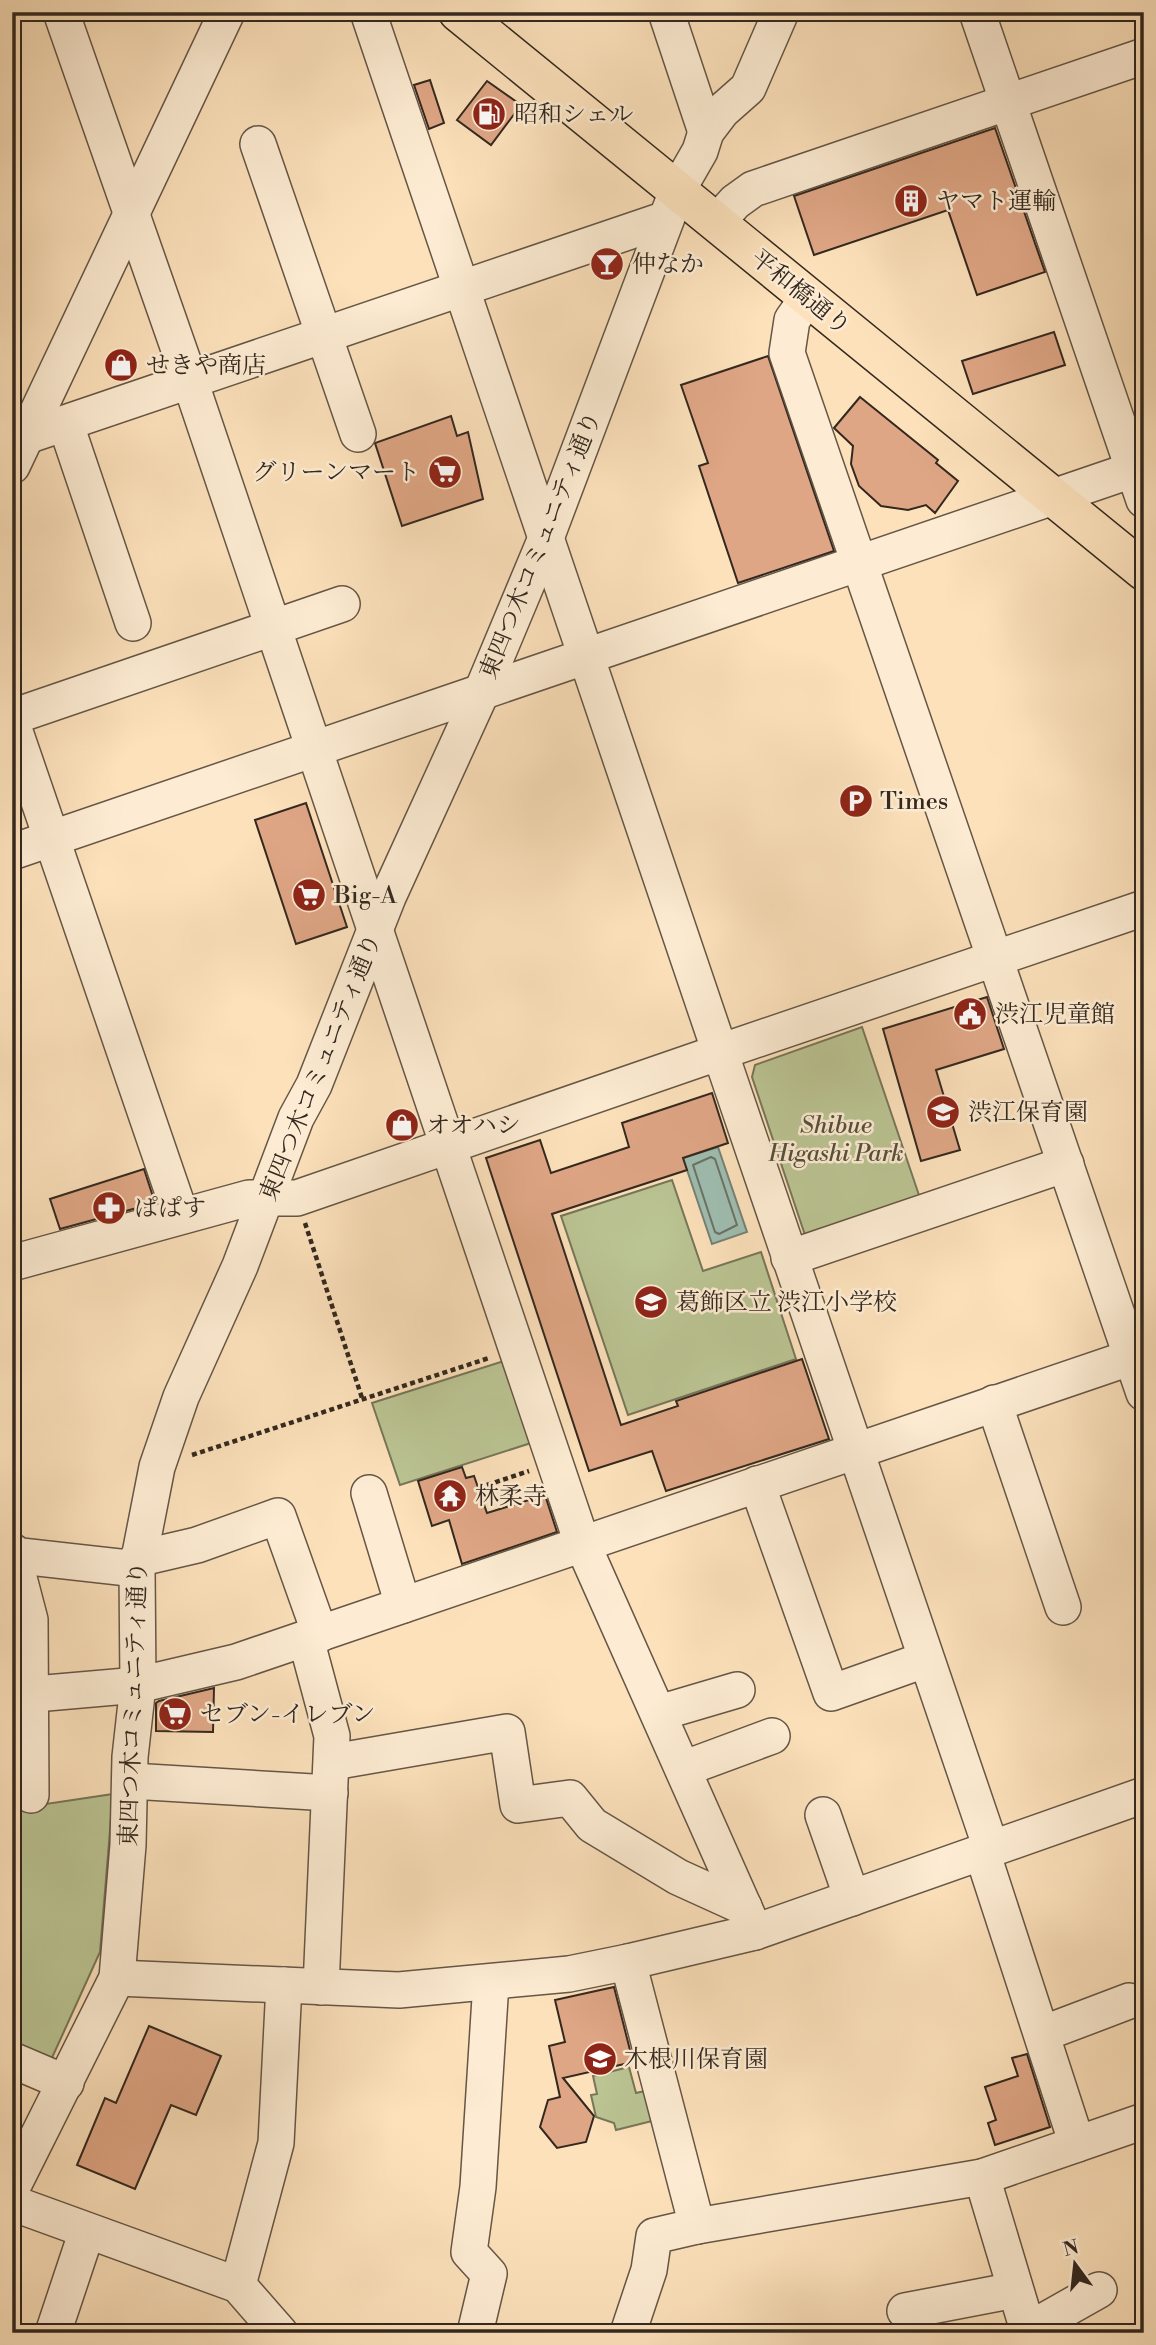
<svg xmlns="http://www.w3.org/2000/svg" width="1156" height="2345" viewBox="0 0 1156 2345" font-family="'Libre Bodoni','Noto Serif JP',serif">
	<rect width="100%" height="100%" fill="#fce1bb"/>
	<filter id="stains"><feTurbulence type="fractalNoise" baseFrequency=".00286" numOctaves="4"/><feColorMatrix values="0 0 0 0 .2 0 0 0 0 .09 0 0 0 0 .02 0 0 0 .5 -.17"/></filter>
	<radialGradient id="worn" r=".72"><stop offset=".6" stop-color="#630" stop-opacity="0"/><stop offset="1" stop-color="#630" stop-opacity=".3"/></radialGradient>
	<g fill="#bbc493" stroke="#777659" stroke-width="2">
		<path d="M862,1027L921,1201L806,1238L752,1077L755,1065Z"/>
		<path d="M672,1180L703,1271L761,1252L796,1359L628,1415L561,1216Z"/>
		<path d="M507,1360L534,1442L400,1485L372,1403Z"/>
		<path d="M113,1794L100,1952L51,2060L12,2047V1809Z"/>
		<path d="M629,2067L636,2093L649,2090L656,2120L616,2130L614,2123L596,2117L591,2095L597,2094L593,2076Z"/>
	</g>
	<path fill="#9fbeb1" stroke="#748277" stroke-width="2" d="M718,1147L747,1232L712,1244L683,1158Z"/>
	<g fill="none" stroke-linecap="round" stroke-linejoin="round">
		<path stroke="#697368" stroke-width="2" d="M711,1157L715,1159L737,1225L719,1234L715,1232L693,1165Z"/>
	</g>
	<g fill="#dfa685" stroke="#33281f" stroke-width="2">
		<path d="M430,80L444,123L429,129L414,85Z"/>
		<path d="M487,81L521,105L491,145L457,120Z"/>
		<path d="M995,128L1045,272L977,295L948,210L814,255L794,196Z"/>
		<path d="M1054,332L1065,365L973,394L962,361Z"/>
		<path d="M768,356L834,551L738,583L699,466L708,463L681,385Z"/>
		<path d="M860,397L938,460L936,463L958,481L935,513L926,505L908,510L881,506L859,486L851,464L853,446L834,428Z"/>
		<path d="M451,416L457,436L468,432L483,499L402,526L375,443Z"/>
		<path d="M306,803L347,927L296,944L255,820Z"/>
		<path d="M987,997L1004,1049L936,1070L960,1150L921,1161L883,1029Z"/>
		<path d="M712,1093L728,1143L683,1158L687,1170L552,1214L621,1425L678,1406L676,1401L802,1359L829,1439L666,1491L652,1451L589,1471L486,1158L540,1140L551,1173L629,1147L622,1123Z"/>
		<path d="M144,1169L155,1203L60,1229L50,1199Z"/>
		<path d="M462,1467L466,1478L474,1476L487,1513L545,1495L557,1532L462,1564L449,1520L432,1526L418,1481Z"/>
		<path d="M214,1688L213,1732L156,1731V1703L159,1701Z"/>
		<path d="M614,1987L633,2062L563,2078L594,2116L586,2142L557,2148L540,2127L548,2100L560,2097L549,2046L565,2042L555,2000Z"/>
		<path d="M149,2026L221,2056L196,2115L171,2105L135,2189L77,2165L105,2098L116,2103Z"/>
		<path d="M1027,2054L1050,2127L995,2145L988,2123L996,2120L985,2087L1018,2076L1012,2058Z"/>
	</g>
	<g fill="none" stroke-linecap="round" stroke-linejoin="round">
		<g stroke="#655646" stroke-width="38">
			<g id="minor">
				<path d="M61,12L190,381L582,1543L755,1932"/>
				<path d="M368,12L720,1052L1144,908"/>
				<path d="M666,12L706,132"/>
				<path d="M977,12L1144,500"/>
				<path d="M258,144L358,434"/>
				<path d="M717,222L735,202L753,189L1144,56"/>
				<path d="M808,297L792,320L787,353L1144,1393"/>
				<path d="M66,425L133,623"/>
				<path d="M12,441L666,219"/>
				<path d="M12,466L227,12"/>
				<path d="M12,717L342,604"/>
				<path d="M12,723L181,1216"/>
				<path d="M12,852L1144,466"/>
				<path d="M789,1258L1066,1164"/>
				<path d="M12,1263L249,1198H297L720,1052L991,1848"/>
				<path d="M994,1403L1063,1607"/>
				<path d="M757,1484L831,1693L924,1660"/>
				<path d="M369,1493L403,1605"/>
				<path d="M12,1551L30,1620L31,1795"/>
				<path d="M12,1555L137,1569"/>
				<path d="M137,1559L197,1545L278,1516L320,1634"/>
				<path d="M306,1639L332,1736L321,1987"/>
				<path d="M12,1696L138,1685L236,1662L1144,1353"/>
				<path d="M659,1713L737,1690"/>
				<path d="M333,1762L507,1732L518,1805L570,1798L592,1825L678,1877L744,1907"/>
				<path d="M683,1769L772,1736"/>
				<path d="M131,1781L330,1793"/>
				<path d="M823,1815L852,1898"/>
				<path d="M982,1852L1077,2144"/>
				<path d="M628,1962L755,1932L1144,1795"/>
				<path d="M117,1978L399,1990L569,1974L628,1962L697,2226L654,2236L649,2270L628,2333"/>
				<path d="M1042,2034L1129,2001"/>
				<path d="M12,2060L66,2083"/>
				<path d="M982,2177L1024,2317L1034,2333"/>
				<path d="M12,2188L117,1978L128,1845L130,1757L138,1685L137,1569L157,1467L181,1397L240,1266L296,1118L314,1085L388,897L482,691L546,538L677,191L700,151L706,132L722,111L748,88L781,12"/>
				<path d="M12,2203L238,2285L280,2333"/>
				<path d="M697,2226L982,2177L1144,2121"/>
				<path d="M238,2285L276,2143L284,1985"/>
				<path d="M905,2311L1015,2290"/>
				<path d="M1030,2329L1099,2290"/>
				<path d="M53,2333L87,2231"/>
				<path d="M475,2333L489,2274L469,2252L478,2187L491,1982"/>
			</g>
		</g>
		<g stroke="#33281f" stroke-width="41">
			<path id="major" d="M458,12L1144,571"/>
		</g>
		<g stroke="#33281f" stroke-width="4.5" stroke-dasharray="5 3.5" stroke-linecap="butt">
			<path d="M305,1223L362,1398"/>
			<path d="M192,1455L489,1358"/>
			<path d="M487,1485L529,1471"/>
		</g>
		<use href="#minor" stroke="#fdecd3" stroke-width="35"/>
		<use href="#major" stroke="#fce1bb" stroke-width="38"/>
	</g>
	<defs>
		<g id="fuel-disc" transform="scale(1.75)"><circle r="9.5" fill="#8f2418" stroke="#fdecd3"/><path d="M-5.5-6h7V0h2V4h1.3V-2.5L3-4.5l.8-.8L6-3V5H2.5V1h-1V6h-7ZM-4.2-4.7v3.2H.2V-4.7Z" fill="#fff"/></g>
		<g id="building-disc" transform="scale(1.75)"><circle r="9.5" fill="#8f2418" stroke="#fdecd3"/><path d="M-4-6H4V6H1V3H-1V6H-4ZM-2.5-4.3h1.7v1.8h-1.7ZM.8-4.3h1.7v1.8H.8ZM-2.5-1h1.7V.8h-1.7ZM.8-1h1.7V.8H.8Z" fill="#fff"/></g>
		<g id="bar-disc" transform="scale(1.75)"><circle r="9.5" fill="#8f2418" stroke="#fdecd3"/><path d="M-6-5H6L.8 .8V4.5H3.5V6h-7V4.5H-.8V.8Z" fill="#fff"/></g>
		<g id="shop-disc" transform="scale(1.75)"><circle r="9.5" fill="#8f2418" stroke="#fdecd3"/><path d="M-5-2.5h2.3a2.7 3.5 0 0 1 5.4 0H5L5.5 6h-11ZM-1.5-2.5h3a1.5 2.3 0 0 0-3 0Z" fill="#fff"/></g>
		<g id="supermarket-disc" transform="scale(1.75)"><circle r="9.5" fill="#8f2418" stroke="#fdecd3"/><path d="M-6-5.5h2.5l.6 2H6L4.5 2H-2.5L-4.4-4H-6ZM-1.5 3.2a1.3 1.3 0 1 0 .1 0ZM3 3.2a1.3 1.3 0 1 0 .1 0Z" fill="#fff"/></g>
		<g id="parking-disc" transform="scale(1.75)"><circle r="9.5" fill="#8f2418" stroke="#fdecd3"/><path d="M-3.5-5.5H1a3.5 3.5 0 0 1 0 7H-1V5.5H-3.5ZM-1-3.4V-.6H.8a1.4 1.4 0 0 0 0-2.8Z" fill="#fff"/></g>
		<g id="civic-disc" transform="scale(1.75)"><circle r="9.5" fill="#8f2418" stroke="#fdecd3"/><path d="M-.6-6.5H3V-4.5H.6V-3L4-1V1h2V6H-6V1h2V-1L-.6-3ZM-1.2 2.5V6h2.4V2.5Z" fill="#fff"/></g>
		<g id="school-disc" transform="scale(1.75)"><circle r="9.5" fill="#8f2418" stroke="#fdecd3"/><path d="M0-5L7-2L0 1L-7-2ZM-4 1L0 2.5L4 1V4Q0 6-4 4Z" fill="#fff"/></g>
		<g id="pharmacy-disc" transform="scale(1.75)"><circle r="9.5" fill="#8f2418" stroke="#fdecd3"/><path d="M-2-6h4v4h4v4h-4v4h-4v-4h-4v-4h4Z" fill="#fff"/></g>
		<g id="temple-disc" transform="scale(1.75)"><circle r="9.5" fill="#8f2418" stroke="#fdecd3"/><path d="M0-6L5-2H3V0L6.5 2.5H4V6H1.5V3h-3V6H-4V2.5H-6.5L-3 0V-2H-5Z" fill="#fff"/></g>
	</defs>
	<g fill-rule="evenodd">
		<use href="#fuel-disc" x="489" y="114"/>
		<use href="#building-disc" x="911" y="201"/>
		<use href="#bar-disc" x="607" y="264"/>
		<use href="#shop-disc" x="121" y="365"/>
		<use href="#supermarket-disc" x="445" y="472"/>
		<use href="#parking-disc" x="856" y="801"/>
		<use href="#supermarket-disc" x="309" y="895"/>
		<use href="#civic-disc" x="970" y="1014"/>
		<use href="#school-disc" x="943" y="1112"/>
		<use href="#shop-disc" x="402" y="1125"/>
		<use href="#pharmacy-disc" x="109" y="1208"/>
		<use href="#school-disc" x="651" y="1302"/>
		<use href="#temple-disc" x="450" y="1496"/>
		<use href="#supermarket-disc" x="175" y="1714"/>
		<use href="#school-disc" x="600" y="2059"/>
	</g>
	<g text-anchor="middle" stroke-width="5" stroke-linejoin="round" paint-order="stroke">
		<g font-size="24" fill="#33281f" stroke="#fdecd3" text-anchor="start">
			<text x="514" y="122">昭和シェル</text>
			<text x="936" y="209">ヤマト運輸</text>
			<text x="632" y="272">仲なか</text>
			<text x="146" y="373">せきや商店</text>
			<text x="420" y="480" text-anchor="end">グリーンマート</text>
			<text x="880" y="809">Times</text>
			<text x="334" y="903">Big-A</text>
			<text x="995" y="1022">渋江児童館</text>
			<text x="968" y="1120">渋江保育園</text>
			<text x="426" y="1133">オオハシ</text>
			<text x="134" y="1216">ぱぱす</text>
			<text x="676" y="1310">葛飾区立 渋江小学校</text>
			<text x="475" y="1504">林柔寺</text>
			<text x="200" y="1722">セブン-イレブン</text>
			<text x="624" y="2067">木根川保育園</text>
		</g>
		<g font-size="24" fill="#33281f" stroke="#fdecd3">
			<text transform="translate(801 292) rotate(39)" y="8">平和橋通り</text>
			<text transform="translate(540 545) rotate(-68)" y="8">東四つ木コミュニティ通り</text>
			<text transform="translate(320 1067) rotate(-68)" y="8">東四つ木コミュニティ通り</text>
			<text transform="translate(133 1704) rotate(-88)" y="8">東四つ木コミュニティ通り</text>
		</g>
		<g font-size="24" font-style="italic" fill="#554f3c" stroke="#fdecd3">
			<text x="836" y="1133">Shibue<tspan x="836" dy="28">Higashi Park</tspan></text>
		</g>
	</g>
	<rect width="1156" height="2345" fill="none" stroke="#fce1bb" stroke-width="42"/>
	<rect x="14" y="14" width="1128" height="2317" fill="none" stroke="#33281f" stroke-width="3.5"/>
	<rect x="21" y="21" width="1114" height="2303" fill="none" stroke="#33281f" stroke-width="2"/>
	<g transform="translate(1075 2264) rotate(345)" stroke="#fdecd3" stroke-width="5" paint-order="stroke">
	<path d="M0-5L12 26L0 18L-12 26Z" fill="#33281f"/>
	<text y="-10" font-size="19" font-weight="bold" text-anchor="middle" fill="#33281f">N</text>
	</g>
	<rect width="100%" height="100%" filter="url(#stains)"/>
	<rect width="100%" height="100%" fill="url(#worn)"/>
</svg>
